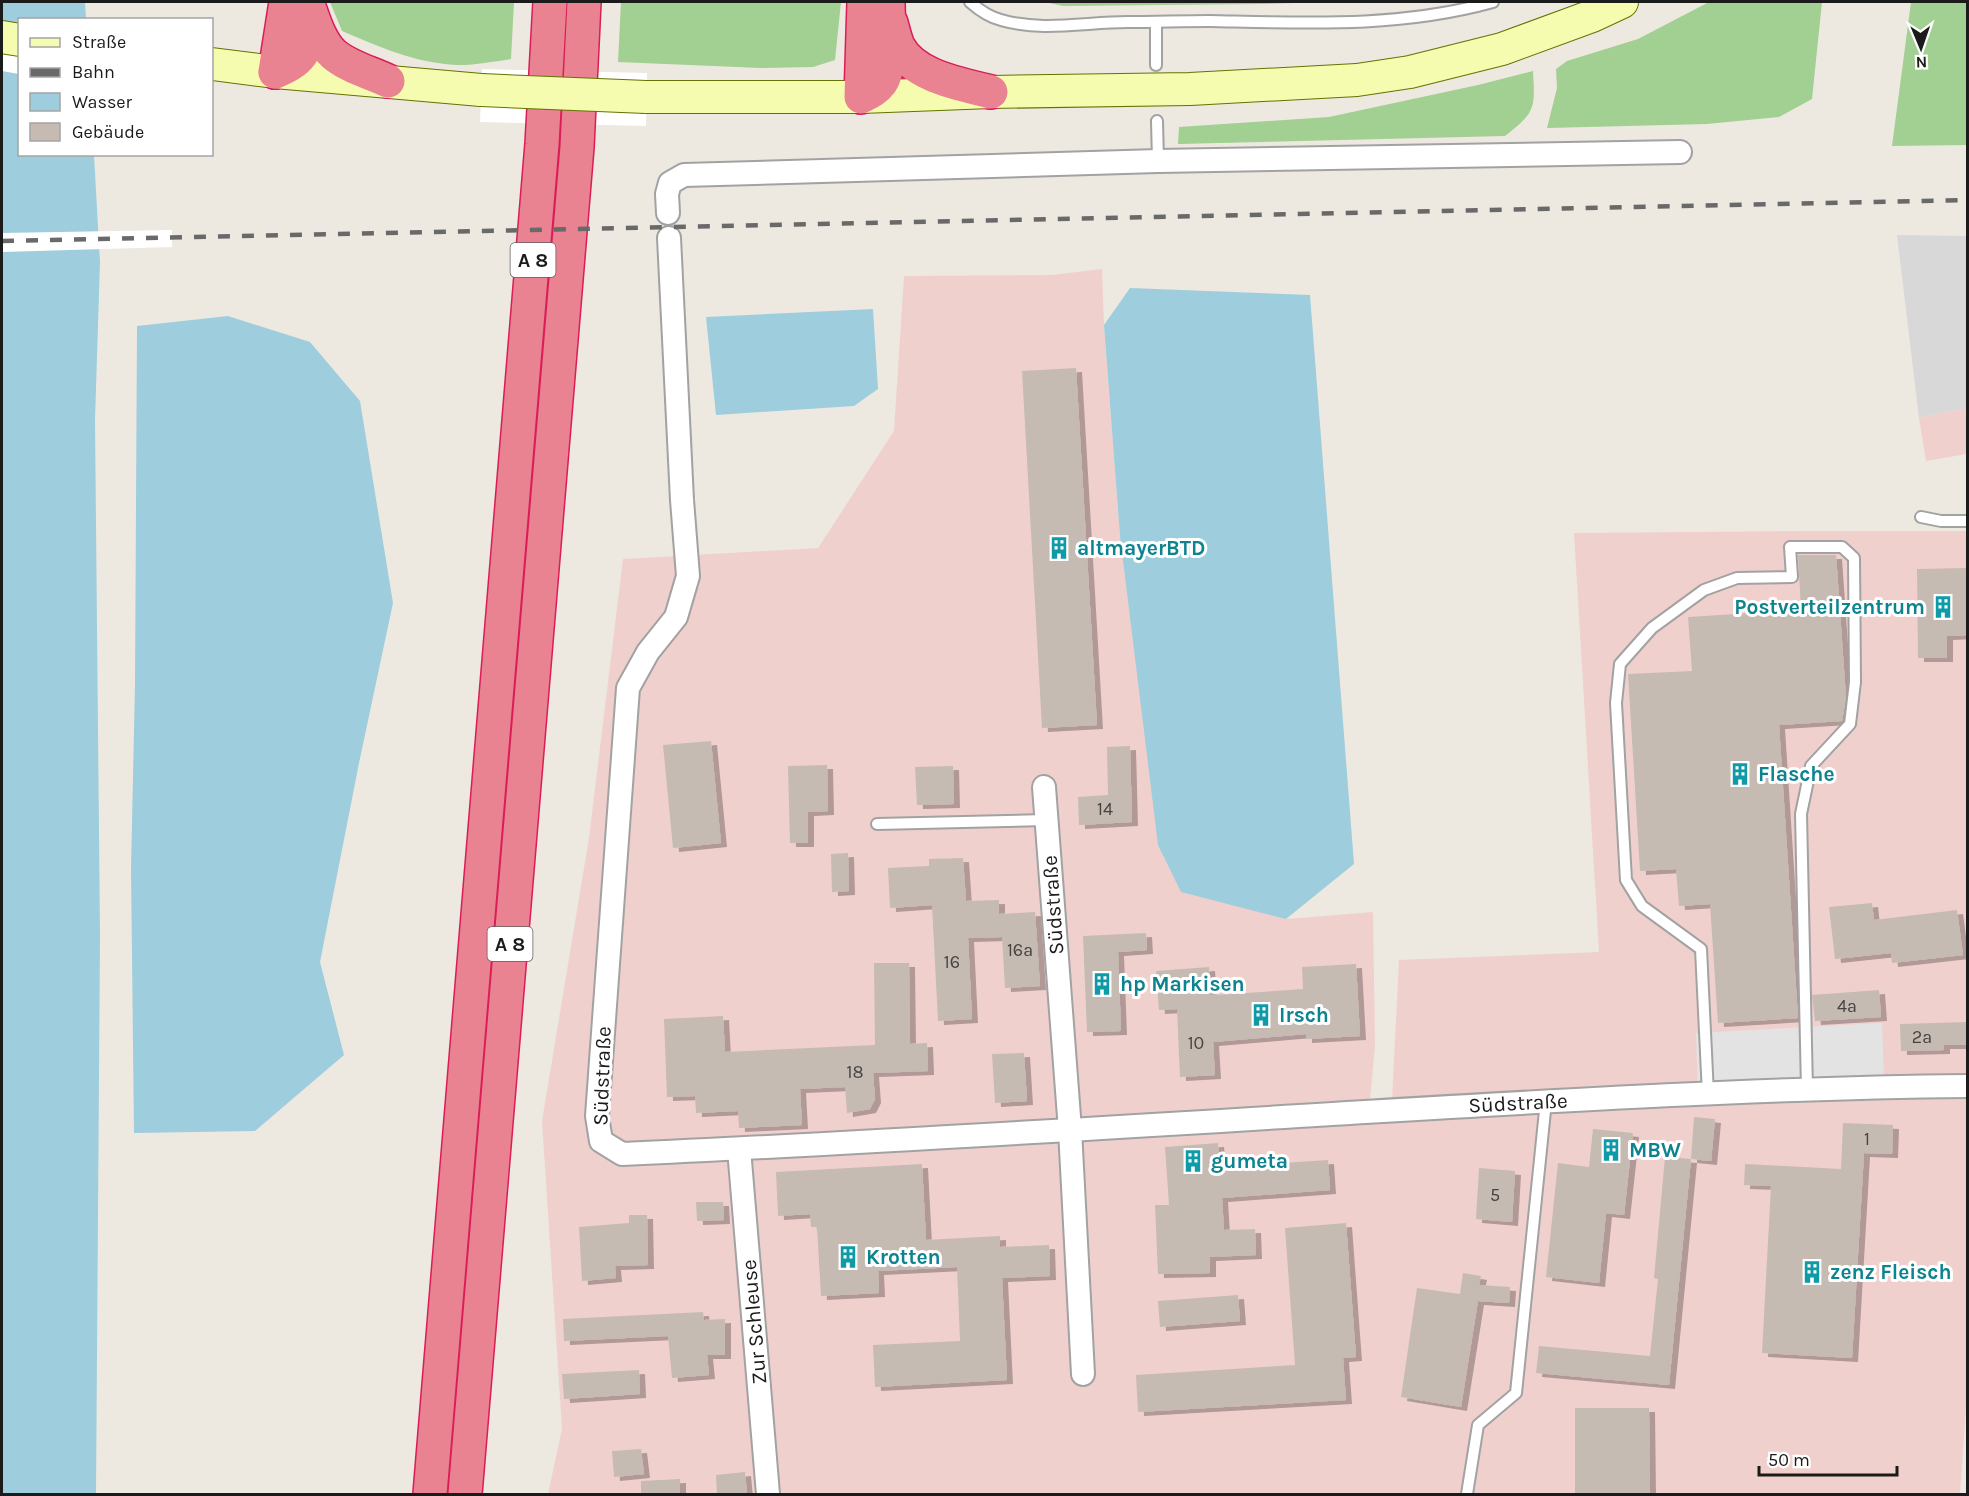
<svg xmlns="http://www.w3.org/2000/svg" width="1969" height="1496" viewBox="0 0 1969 1496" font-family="Karla,sans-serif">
	<defs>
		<filter id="shadow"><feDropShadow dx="6" dy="4" stdDeviation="0" flood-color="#0004"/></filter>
	</defs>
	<rect width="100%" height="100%" fill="#ede9e0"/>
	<path fill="#d9d8d8" d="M1897,235L1967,236V408L1919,418Z"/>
	<g fill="#f0d0cd">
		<path d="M1102,269L1104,325L1120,536L1286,919L1373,912L1375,1045L1370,1101L1392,1100L1399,960L1599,952L1574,533L1805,531H1967L1968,1379L1960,1494H548L562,1429L542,1121L589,838L623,559L818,548L894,431L904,276L1052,275Z"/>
		<path d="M1967,408V454L1926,461L1919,418Z"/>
	</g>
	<g fill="#a2cf92">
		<path d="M330,2H514L511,59C489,62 467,67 445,64C408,60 375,45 342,31Z"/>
		<path d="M621,2H841L835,60L813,67L761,68L618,62Z"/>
		<path d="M1045,2H1328L1263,4L1063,6Z"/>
		<path d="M1709,2H1822L1812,99L1779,117L1707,124L1547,128L1557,88L1556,69L1567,61L1638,39Z"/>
		<path d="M1911,2H1967V145L1892,146Z"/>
		<path d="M1533,71C1535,108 1536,112 1505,136L1178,144L1179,127L1329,117L1478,85Z"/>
	</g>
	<path fill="#e3e3e3" d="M1882,1023L1884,1084L1698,1091L1696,1033Z"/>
	<g fill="#9ecddd">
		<path d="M2,2H85L86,19L20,20V154L94,155L100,262L95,420L100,936L96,1494H2Z"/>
		<path d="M1130,288L1310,295L1354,864L1286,919L1181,892L1158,845L1120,536L1104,325Z"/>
		<path d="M873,309L878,389L854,406L716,415L706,317Z"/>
		<path d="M228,316L310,342L360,401L393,603L359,763L320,962L344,1055L255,1131L134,1133L131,869L135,685L137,326Z"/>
	</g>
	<g fill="#fff">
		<path d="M2,22L19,24V74L2,71Z"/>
		<path d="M482,69L647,73L646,126L480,122Z"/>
		<path d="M172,230V247L2,252V233Z"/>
	</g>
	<g fill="#c5bbb3" filter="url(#shadow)">
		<path d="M1076,368L1097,725L1042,728L1022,371Z"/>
		<path d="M1798,555H1836L1846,698L1842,721L1779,725L1798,1018L1718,1023L1710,904L1679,906L1676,869L1640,871L1628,674L1692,671L1688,617L1801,610Z"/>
		<path d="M1968,568V635L1947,636V658H1918L1917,569Z"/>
		<path d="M711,741L721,843L673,848L663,745Z"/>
		<path d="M1130,746L1132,822L1079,825L1078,797L1108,795L1107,747Z"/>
		<path d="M827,765L828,811L808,812V843H790L788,766Z"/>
		<path d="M953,766L954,804L917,805L915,767Z"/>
		<path d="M848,853L849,891L832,892L831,854Z"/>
		<path d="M963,858L966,901L999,900V914L1035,912L1040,986L1005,988L1002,937L968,938L972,1019L938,1021L932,905L890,908L888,868L929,866V859Z"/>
		<path d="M1872,903L1874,920L1957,910L1963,955L1892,963L1891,953L1835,959L1829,907Z"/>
		<path d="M1146,933L1147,950L1118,952L1121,1031L1087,1032L1083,936Z"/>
		<path d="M874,963H909L910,1044L927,1043L928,1071L873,1073L875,1099L870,1109L847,1113L845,1087L800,1089L802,1125L739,1128L738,1111L696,1113L695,1096L667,1097L664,1019L723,1016L725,1052L875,1045Z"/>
		<path d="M1356,964L1360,1036L1306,1039V1034L1213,1042L1215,1075L1180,1077L1177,1009L1159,1010L1156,971L1209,967L1211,995L1232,994L1303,989L1302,967Z"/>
		<path d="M1879,990L1881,1017L1815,1021L1812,995Z"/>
		<path d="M1968,1022V1045H1944V1050L1901,1051L1900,1024Z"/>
		<path d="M1024,1053L1027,1101L995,1103L992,1054Z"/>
		<path d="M1694,1117L1715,1119L1711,1161L1691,1159Z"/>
		<path d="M1843,1123L1893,1125L1892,1154L1864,1153L1852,1358L1762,1353L1771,1186L1744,1185L1745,1164L1841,1169Z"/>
		<path d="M1593,1129L1633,1133L1624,1215L1606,1213L1599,1283L1546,1277L1558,1163L1589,1167Z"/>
		<path d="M1218,1143L1220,1167L1328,1160L1330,1190L1222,1198L1224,1230L1255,1229L1256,1255L1210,1257V1273L1158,1274L1155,1205H1169L1165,1147Z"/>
		<path d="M1665,1157L1691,1159L1669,1385L1536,1373L1539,1346L1650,1356L1658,1279L1654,1278Z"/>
		<path d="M922,1164L926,1240L1000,1236V1247L1049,1245L1050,1276L1002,1278L1007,1380L875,1387L873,1345L960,1341L957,1267L878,1271L879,1293L821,1296L817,1227H811L810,1214L778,1216L776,1172Z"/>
		<path d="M1479,1168L1515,1171L1512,1222L1476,1219Z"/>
		<path d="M696,1202H723L724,1220L697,1221Z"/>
		<path d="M629,1215H647L648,1265L615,1266L616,1278L582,1281L579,1227L629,1223Z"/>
		<path d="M1346,1223L1356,1357L1343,1358L1346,1400L1138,1412L1136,1375L1295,1365L1285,1228Z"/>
		<path d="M1463,1273L1481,1276L1479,1285L1510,1287L1509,1303L1478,1301L1461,1407L1401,1397L1417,1288L1460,1294Z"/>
		<path d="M1238,1295L1240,1321L1160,1327L1158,1301Z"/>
		<path d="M703,1312L704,1320L725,1319V1355H707L709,1375L672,1378L668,1336L564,1341L563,1319Z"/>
		<path d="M639,1370L640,1394L564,1399L562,1374Z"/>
		<path d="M1575,1408H1649L1650,1494H1575Z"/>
		<path d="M641,1449L644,1474L614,1477L612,1451Z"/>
		<path d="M745,1472L747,1494H717L716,1475Z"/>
		<path d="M680,1479V1494H641V1481Z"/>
	</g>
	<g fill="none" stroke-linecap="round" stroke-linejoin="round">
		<g stroke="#a2a2a2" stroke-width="14">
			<g id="service">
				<path d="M970,2C979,10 989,17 1001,20C1042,32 1086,22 1128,22C1155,22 1182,21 1209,21C1306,23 1399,28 1493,2"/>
				<path d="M1156,22V65"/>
				<path d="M1157,121L1158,161"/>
				<path d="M1921,517L1941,521H1968"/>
				<path d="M877,824L1046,820"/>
				<path d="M1708,1094L1701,949L1642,906L1626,880L1616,703L1620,664L1652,628L1704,590L1737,578L1792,577L1790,547H1842L1854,558L1855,682L1850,724L1811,766L1801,814L1807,1090"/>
				<path d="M1467,1494L1478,1425L1516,1393L1546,1101"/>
			</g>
		</g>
		<g stroke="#a2a2a2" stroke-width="26">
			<g id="minor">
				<path d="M668,213L667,194L670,183L684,175L1158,161L1680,152"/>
				<path d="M669,238L682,500L688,576L676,617L648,652L628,688L597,1116L601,1141L622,1154C870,1143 1118,1127 1365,1112C1566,1100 1767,1088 1968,1086"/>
				<path d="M1044,787L1070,1130L1083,1374"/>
				<path d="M739,1149L768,1494"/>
			</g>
		</g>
		<g stroke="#637301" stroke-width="34">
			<g id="secondary">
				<path d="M2,37L20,40"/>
				<path d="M212,64L275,72L481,90"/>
				<path d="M646,97H861L991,92L1190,89L1357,80L1410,72L1502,49L1592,16L1622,2"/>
			</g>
		</g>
		<g stroke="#db1d57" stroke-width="36">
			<g id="motorway">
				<path d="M864,2L861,97C869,93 876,90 881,83C892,70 888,20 888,2"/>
				<path d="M308,4C314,21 320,42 333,54C348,67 371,73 388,81"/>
				<path d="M891,23C893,30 895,39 898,46C914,77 960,84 991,92"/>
				<path d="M275,72C312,58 306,44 307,9"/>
				<path d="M275,72L286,2"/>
				<path d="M430,1494L542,144L550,2"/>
				<path d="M465,1494L577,147L584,2"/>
			</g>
		</g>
		<use href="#service" stroke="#fff" stroke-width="10"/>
		<use href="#minor" stroke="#fff" stroke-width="22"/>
		<use href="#secondary" stroke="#f5fcaf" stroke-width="32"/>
		<use href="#motorway" stroke="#e98392" stroke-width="33"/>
		<path stroke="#696969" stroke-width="4.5" stroke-dasharray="12 12" stroke-linecap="butt" d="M2,241L1968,200"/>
		<g stroke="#637301" stroke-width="34" stroke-linecap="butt">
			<path id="secondary-bridge" d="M481,90L646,97"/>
		</g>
		<use href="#secondary-bridge" stroke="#f5fcaf" stroke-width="32"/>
	</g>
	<defs>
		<g id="building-bare" transform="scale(1.8)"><path d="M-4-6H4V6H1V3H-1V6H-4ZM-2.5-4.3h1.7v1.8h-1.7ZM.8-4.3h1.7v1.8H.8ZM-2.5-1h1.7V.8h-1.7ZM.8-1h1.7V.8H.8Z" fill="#0f9aa8" stroke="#fff" stroke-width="2.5" paint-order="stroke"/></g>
	</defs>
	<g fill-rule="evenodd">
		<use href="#building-bare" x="1059" y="548"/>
		<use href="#building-bare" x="1943" y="607"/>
		<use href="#building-bare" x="1740" y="774"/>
		<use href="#building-bare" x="1102" y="984"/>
		<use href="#building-bare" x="1261" y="1015"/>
		<use href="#building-bare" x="1611" y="1150"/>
		<use href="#building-bare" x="1193" y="1161"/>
		<use href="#building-bare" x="848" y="1257"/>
		<use href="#building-bare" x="1812" y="1272"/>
	</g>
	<g text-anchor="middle" stroke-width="6" stroke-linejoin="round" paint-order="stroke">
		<g font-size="18" fill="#464341">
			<text x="1105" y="815">14</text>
			<text x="1020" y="956">16a</text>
			<text x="952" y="968">16</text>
			<text x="1847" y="1012">4a</text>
			<text x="1922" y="1043">2a</text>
			<text x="1196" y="1049">10</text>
			<text x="855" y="1078">18</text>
			<text x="1867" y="1145">1</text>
			<text x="1495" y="1201">5</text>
		</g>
		<g fill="#fff" stroke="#5f5f5f" stroke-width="1.5">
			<rect x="510.5" y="243" width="45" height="34" rx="4.5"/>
			<rect x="487.5" y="927" width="45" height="34" rx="4.5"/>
		</g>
		<g font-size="20" font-weight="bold" fill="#1b1b1b">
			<text x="533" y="267">A 8</text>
			<text x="510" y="951">A 8</text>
		</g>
		<g font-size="21" font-weight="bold" fill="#0d838f" stroke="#fff" text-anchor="start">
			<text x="1077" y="555">altmayerBTD</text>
			<text x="1925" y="614" text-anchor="end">Postverteilzentrum</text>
			<text x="1758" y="781">Flasche</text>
			<text x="1120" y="991">hp Markisen</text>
			<text x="1279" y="1022">Irsch</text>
			<text x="1629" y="1157">MBW</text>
			<text x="1211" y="1168">gumeta</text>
			<text x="866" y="1264">Krotten</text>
			<text x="1830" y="1279">zenz Fleisch</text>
		</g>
		<g font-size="21" fill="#1b1b1b" stroke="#fff">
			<text transform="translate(1053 905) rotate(-94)" y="7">Südstraße</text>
			<text transform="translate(602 1076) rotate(-88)" y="7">Südstraße</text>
			<text transform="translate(1518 1103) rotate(-3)" y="7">Südstraße</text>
			<text transform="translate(754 1322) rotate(-95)" y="7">Zur Schleuse</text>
		</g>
	</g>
	<rect width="1969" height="1496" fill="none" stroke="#1b1b1b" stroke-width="6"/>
	<rect x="18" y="18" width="195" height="138" fill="#ffffff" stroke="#a4a4a4" stroke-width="1.5"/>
	<rect x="30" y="38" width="30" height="9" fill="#f5fcaf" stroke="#a4a4a4" stroke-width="1.5"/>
	<text x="72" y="48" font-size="18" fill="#1b1b1b">Straße</text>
	<rect x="30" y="68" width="30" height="9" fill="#696969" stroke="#a4a4a4" stroke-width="1.5"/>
	<text x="72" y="78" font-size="18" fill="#1b1b1b">Bahn</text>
	<rect x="30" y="93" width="30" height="18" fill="#9ecddd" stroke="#a4a4a4" stroke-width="1.5"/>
	<text x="72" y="108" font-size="18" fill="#1b1b1b">Wasser</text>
	<rect x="30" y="123" width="30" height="18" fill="#c5bbb3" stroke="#a4a4a4" stroke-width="1.5"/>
	<text x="72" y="138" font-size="18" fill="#1b1b1b">Gebäude</text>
	<g transform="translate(1921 48) rotate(178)" stroke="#ffffff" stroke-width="4.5" paint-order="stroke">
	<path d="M0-4.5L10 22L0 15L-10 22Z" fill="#1b1b1b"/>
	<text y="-9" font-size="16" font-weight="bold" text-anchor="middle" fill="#1b1b1b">N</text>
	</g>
	<path d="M1759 1466v9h138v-9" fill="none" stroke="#1b1b1b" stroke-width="3"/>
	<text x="1768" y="1466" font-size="18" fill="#1b1b1b" stroke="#ffffff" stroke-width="4.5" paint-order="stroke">50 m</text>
</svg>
